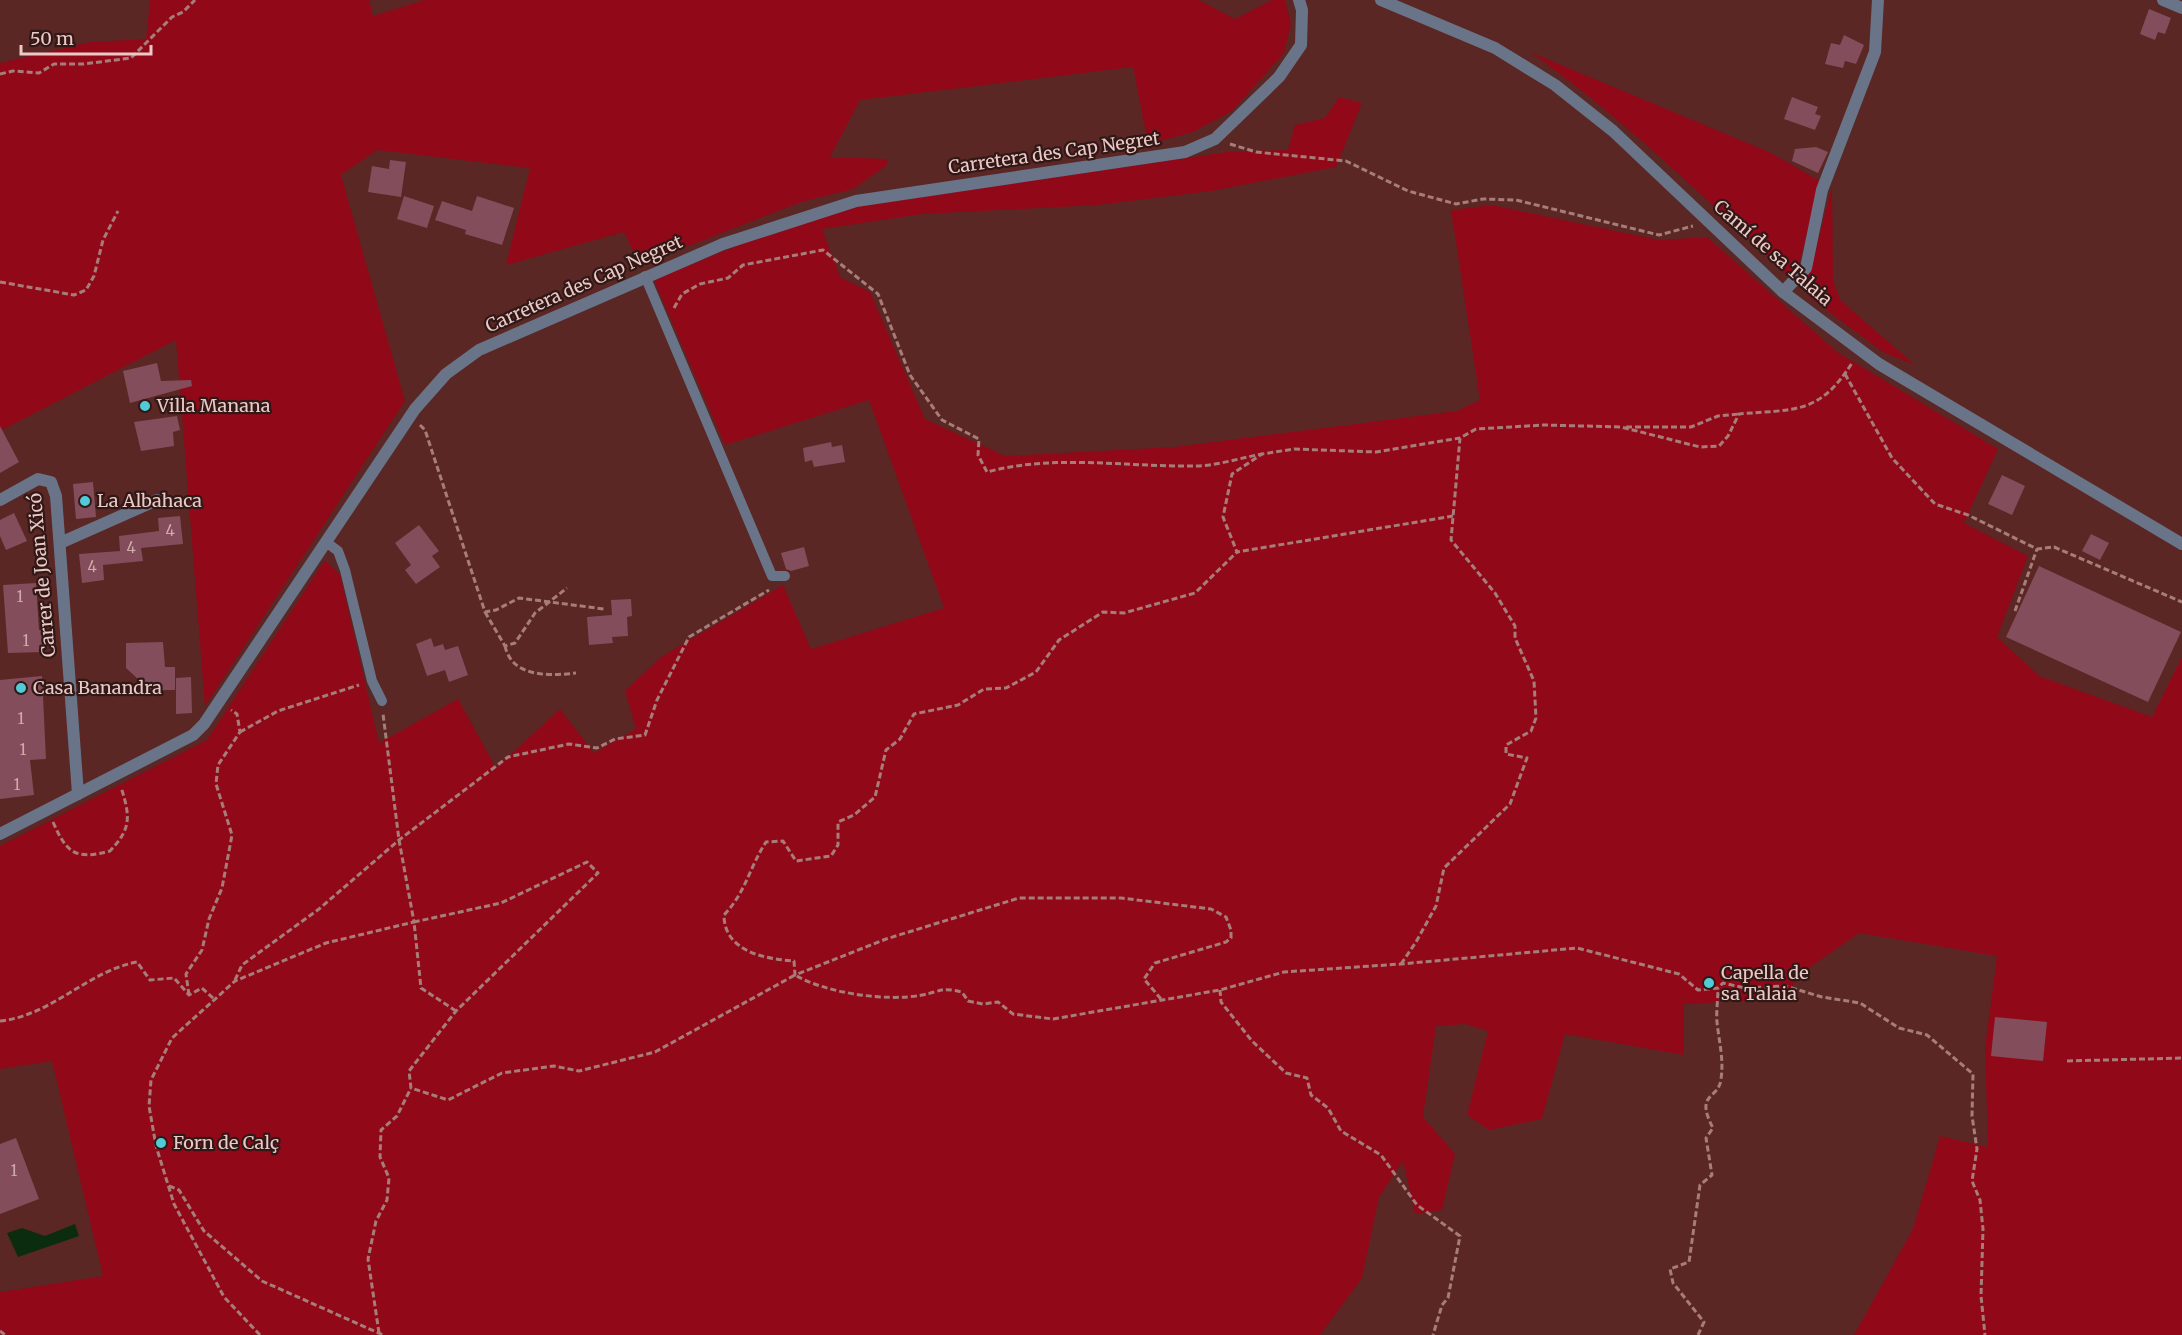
<svg xmlns="http://www.w3.org/2000/svg" width="2182" height="1335" viewBox="0 0 2182 1335" font-family="Merriweather,serif">
	<rect width="100%" height="100%" fill="#5a2724"/>
	<g fill="#910918">
		<path d="M150,0H369L373,16L424,0H1199L1235,19L1272,0H1285L1291,23L1284,53L1232,111L1193,132L1148,144L1133,67L860,100L830,157L888,159L886,166L853,189L801,202L640,265L624,232L506,265L530,168L377,150L341,175L405,401L205,706L176,340L0,431V63L90,42L146,39Z"/>
		<path d="M1530,52L1769,152L1820,181L1799,265L1788,277C1705,198 1623,118 1530,52Z"/>
		<path d="M1339,97L1362,103L1336,167L1211,191L1097,205L922,214L822,229L840,277L870,292L925,419L1005,456L1174,447L1457,411L1480,400L1451,210L1492,205L1659,240L1707,237L1837,352L1998,449L1964,523L2028,556L1997,637L2039,676L2152,717L2182,657V1335H1854L1913,1229L1940,1136L1988,1147L1985,1047L1997,956L1859,933L1803,972L1782,999L1684,1004V1055L1565,1034L1542,1119L1489,1130L1467,1115L1488,1031L1465,1024L1436,1026L1423,1117L1455,1154L1442,1210L1415,1214L1403,1161L1379,1197L1362,1278L1320,1335H0V1292L103,1276L52,1061L0,1069V846L207,740L325,560L340,575L379,743L458,699L496,768L560,709L594,753L636,729L625,691L661,657L783,585L811,649L944,608L869,400L725,445L654,280L758,237L854,207L1227,152L1288,150L1295,125L1325,118Z"/>
		<path d="M1832,187L1833,279L1840,300L1915,365L1883,352L1808,296L1804,284L1814,256Z"/>
	</g>
	<path fill="#0b2c0e" d="M75,1224L79,1236L18,1257L7,1233L22,1228L45,1236Z"/>
	<g fill="#844d5b">
		<path d="M2149,9L2171,18L2165,34L2158,32L2155,40L2140,34Z"/>
		<path d="M1844,35L1864,45L1856,64L1845,61L1843,68L1825,64L1831,43L1840,45Z"/>
		<path d="M1792,97L1818,107L1815,114L1821,116L1815,130L1784,119Z"/>
		<path d="M1816,147L1828,152L1818,173L1792,161L1795,149Z"/>
		<path d="M390,160L406,162L401,197L368,192L372,166L389,169Z"/>
		<path d="M404,196L434,206L427,228L397,219Z"/>
		<path d="M477,196L514,208L502,245L465,234L466,230L435,220L442,201L472,211Z"/>
		<path d="M157,363L161,381L191,380L192,386L130,403L123,371Z"/>
		<path d="M177,416L180,430L173,432L174,446L141,451L134,422Z"/>
		<path d="M0,426L19,462L0,473Z"/>
		<path d="M831,442L832,447L842,445L845,462L814,467L812,460L805,462L803,448Z"/>
		<path d="M2002,475L2025,486L2012,515L1988,504Z"/>
		<path d="M93,482L96,517L76,519L73,484Z"/>
		<path d="M14,513L27,541L6,550L0,536V520Z"/>
		<path d="M180,516L183,544L141,548L143,561L103,565L104,580L82,583L79,554L120,551L119,536L159,531L158,518Z"/>
		<path d="M419,525L439,551L432,556L440,567L416,584L405,570L411,565L395,543Z"/>
		<path d="M2091,534L2109,543L2100,560L2082,551Z"/>
		<path d="M804,547L809,566L791,571L786,569L781,553Z"/>
		<path d="M2039,566L2181,632L2148,702L2006,637Z"/>
		<path d="M36,583L39,630L44,629V652L8,653L3,585Z"/>
		<path d="M631,599L632,616L627,617L628,636L612,637L613,643L589,645L587,617L612,615L611,600Z"/>
		<path d="M431,638L434,647L443,644L445,650L458,646L468,675L449,682L445,670L427,676L416,644Z"/>
		<path d="M163,642L165,667H175V690H150L126,668V643Z"/>
		<path d="M42,676L46,759L30,760L34,795L0,799V680Z"/>
		<path d="M191,677L192,713L176,714V678Z"/>
		<path d="M1995,1017L2047,1022L2043,1061L1991,1056Z"/>
		<path d="M16,1138L39,1199L0,1214V1144Z"/>
	</g>
	<g fill="none" stroke-linecap="round" stroke-linejoin="round">
		<g stroke="#a77d7a" stroke-width="3" stroke-dasharray="6 3" stroke-linecap="butt">
			<path d="M0,74L13,71L39,73L54,64H84L131,58L172,17L183,12L195,0"/>
			<path d="M1230,144L1256,152L1346,161L1408,191L1456,204L1483,199L1516,200L1659,235L1693,226"/>
			<path d="M0,282L74,295L86,290L94,276L103,240L118,211"/>
			<path d="M674,308L682,294L700,284L728,278L743,265L823,250L878,294L910,375L942,420L979,439L978,455L987,472C1054,454 1125,467 1194,466C1216,466 1240,458 1262,454"/>
			<path d="M1845,374L1892,458L1935,504L1968,515L2037,549L2054,547L2182,602"/>
			<path d="M420,425L425,430L485,612L496,610L519,598L604,609"/>
			<path d="M1626,427H1691L1718,416L1739,414"/>
			<path d="M1453,516L1237,552L1223,517L1232,474L1262,454L1294,449L1376,452L1460,438"/>
			<path d="M2015,611L2037,549"/>
			<path d="M485,612L505,646L515,643L535,613L567,588"/>
			<path d="M505,646C512,678 550,676 576,673"/>
			<path d="M240,732L278,711L359,685"/>
			<path d="M53,822C67,854 76,860 110,851C132,828 130,816 121,787"/>
			<path d="M1401,964L1416,942L1436,906L1444,868L1510,804L1527,758L1506,754V745L1531,731L1536,718L1534,681L1515,638V626L1495,593L1451,540L1460,438L1476,429L1544,425L1621,427L1700,447L1719,446L1728,436L1739,414C1795,409 1819,415 1852,363"/>
			<path d="M235,980L242,965L319,909L399,840L508,757L569,744L597,748L615,739L645,735L657,700L689,637L769,590"/>
			<path d="M1220,990L1221,1002L1252,1041L1286,1073L1307,1078L1311,1095L1328,1108L1341,1131L1381,1155L1417,1205L1460,1236L1448,1298L1442,1305L1433,1335"/>
			<path d="M189,995L186,974L202,950L209,919L222,888L232,835L216,784L218,765L240,732L237,714L231,710"/>
			<path d="M1161,999L1144,979L1155,963L1226,942L1231,938V930L1226,917L1211,909L1121,898H1019L886,939L795,975L794,961C764,959 724,951 724,915C746,892 749,868 766,842L783,841L796,861L831,856L838,845V822L854,815L875,797L886,750L900,739L914,714L958,705L984,689L1006,688L1036,672L1059,640L1103,612L1124,613L1195,593L1237,552"/>
			<path d="M456,1011L421,988L414,922L501,903L587,862L598,873L456,1011L409,1071L411,1088L448,1100L502,1073L554,1066L579,1071L655,1052L795,975C825,993 887,1002 922,995C943,991 939,987 962,992L968,1001L983,1004L998,1002L1013,1014L1053,1019L1220,990L1284,972L1401,964L1577,948L1679,974L1698,990L1718,988L1723,983L1745,988L1785,986L1822,997L1860,1003L1899,1028L1927,1035L1973,1074L1972,1116L1977,1149L1972,1181L1980,1200L1983,1229L1981,1296L1985,1335"/>
			<path d="M0,1021C51,1016 88,971 137,962L150,980L174,978L189,995L202,988L214,999"/>
			<path d="M2067,1061L2182,1058"/>
			<path d="M169,1186L179,1190L204,1231L262,1281L383,1335"/>
			<path d="M0,1331L5,1335"/>
			<path d="M379,1333L368,1259L376,1221L387,1200L389,1178L380,1157L381,1130L397,1116L411,1088"/>
			<path d="M260,1335L224,1297L174,1204L156,1146L149,1106L151,1080L172,1038L235,981L326,943L414,922L399,840L383,714"/>
			<path d="M1698,1335L1704,1322L1673,1283L1670,1269L1689,1262L1700,1185L1712,1175L1706,1138L1713,1128C1694,1092 1719,1100 1721,1079C1724,1059 1719,1042 1717,1022C1716,1012 1718,1000 1718,989"/>
		</g>
		<g stroke="#697488" stroke-width="10">
			<path d="M645,276L772,576H785"/>
			<path d="M326,542L338,551L345,570L372,681L382,701"/>
		</g>
		<g stroke="#697488" stroke-width="12">
			<path d="M2163,0L2182,8"/>
			<path d="M1783,292L1806,268L1822,190L1875,52L1878,0"/>
			<path d="M0,500L38,479L51,482L56,496L78,794"/>
			<path d="M60,543L157,500"/>
			<path d="M0,834L193,735L204,724L415,409L446,374L479,350L723,244L856,201L1185,152L1215,139L1279,77L1301,45L1302,10L1299,0"/>
		</g>
		<path stroke="#697488" stroke-width="12" d="M1381,0L1495,48L1555,85L1613,131L1783,292L1879,364L2182,544"/>
	</g>
	<g fill="#52cbd8" stroke="#301817" stroke-width="2">
		<circle cx="145" cy="406" r="6"/>
		<circle cx="85" cy="501" r="6"/>
		<circle cx="21" cy="688" r="6"/>
		<circle cx="1709" cy="983" r="6"/>
		<circle cx="161" cy="1143" r="6"/>
	</g>
	<g text-anchor="middle" stroke-width="4.5" stroke-linejoin="round" paint-order="stroke">
		<g font-size="15" fill="#d1aaab">
			<text x="170" y="536">4</text>
			<text x="131" y="553">4</text>
			<text x="92" y="572">4</text>
			<text x="20" y="602">1</text>
			<text x="26" y="646">1</text>
			<text x="21" y="724">1</text>
			<text x="23" y="755">1</text>
			<text x="17" y="790">1</text>
			<text x="14" y="1176">1</text>
		</g>
		<g font-size="18" fill="#ebc9c6" stroke="#301817">
			<text transform="translate(1054 153) rotate(-8)" y="6">Carretera des Cap Negret</text>
			<text transform="translate(1773 253) rotate(41)" y="6">Camí de sa Talaia</text>
			<text transform="translate(584 284) rotate(-24)" y="6">Carretera des Cap Negret</text>
			<text transform="translate(42 575) rotate(-95)" y="6">Carrer de Joan Xicó</text>
		</g>
		<g font-size="18" fill="#ebc9c6" stroke="#301817" text-anchor="start">
			<text x="157" y="412">Villa Manana</text>
			<text x="97" y="507">La Albahaca</text>
			<text x="33" y="694">Casa Banandra</text>
			<text x="1721" y="979">Capella de<tspan x="1721" dy="21">sa Talaia</tspan></text>
			<text x="173" y="1149">Forn de Calç</text>
		</g>
	</g>
	<path d="M21 45v9h130v-9" fill="none" stroke="#ebc9c6" stroke-width="3"/>
	<text x="30" y="45" font-size="18" fill="#ebc9c6" stroke="#301817" stroke-width="4.5" paint-order="stroke">50 m</text>
</svg>
